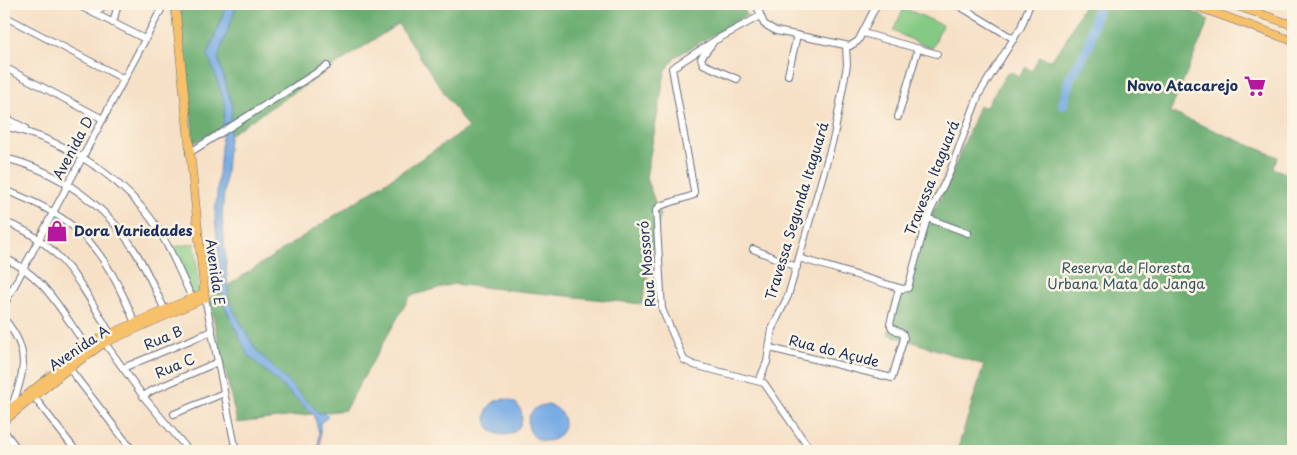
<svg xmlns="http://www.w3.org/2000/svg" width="1297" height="455" viewBox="0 0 1297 455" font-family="'Playpen Sans',sans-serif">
	<rect width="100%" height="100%" fill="#fcf5e5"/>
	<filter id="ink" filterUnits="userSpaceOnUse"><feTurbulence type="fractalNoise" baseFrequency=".02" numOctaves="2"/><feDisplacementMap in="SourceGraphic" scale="10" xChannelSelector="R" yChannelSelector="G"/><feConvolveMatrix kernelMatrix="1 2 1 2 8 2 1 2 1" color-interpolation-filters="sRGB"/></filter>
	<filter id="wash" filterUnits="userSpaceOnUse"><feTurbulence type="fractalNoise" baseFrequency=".0096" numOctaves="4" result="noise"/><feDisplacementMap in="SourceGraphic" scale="20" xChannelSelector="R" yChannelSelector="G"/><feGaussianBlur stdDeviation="1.12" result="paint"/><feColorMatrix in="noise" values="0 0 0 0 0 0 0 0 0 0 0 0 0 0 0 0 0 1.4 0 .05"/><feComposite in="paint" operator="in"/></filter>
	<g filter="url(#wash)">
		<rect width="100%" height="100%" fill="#f6e0c6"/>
		<g fill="#85ca84" stroke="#507c71">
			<path d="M904,8L942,25L932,49L893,31Z"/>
			<path d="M195,243L199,292L192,294L169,248Z"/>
		</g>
		<g fill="#6cae72" stroke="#446e68">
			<path d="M180,4H741L747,15L675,57L665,72L646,178L660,215L642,304L453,284L410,296L345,410L237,423L209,298L468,128L398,24L229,135L213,132L194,143Z"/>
			<path d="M1084,4H1178L1209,20L1170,112L1278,157L1273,168L1293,176V451H957L984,365L888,334L928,222L949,181L979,106L986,107L1007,73H1014L1019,77L1026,67L1032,71L1039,57L1050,60L1064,44Z"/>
		</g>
		<g fill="#77abe4" stroke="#496da1">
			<path d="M227,4H237L218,58L232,105L222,215L229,302L256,350L319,413H324L328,417L320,423V448L318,451L319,433L314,415L248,355L223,303L215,216L225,104L208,54Z"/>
			<circle cx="504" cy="417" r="18"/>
			<circle cx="546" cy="423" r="18"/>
		</g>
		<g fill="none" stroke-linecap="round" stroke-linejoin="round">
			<path stroke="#77abe4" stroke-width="10" d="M1063,105L1070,78L1088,48L1098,4"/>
		</g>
	</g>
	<g filter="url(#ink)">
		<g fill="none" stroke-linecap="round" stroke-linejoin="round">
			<g stroke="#686d82" stroke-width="8">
				<g id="minor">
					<path d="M76,4L145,39"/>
					<path d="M756,4L764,24L776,31L850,46L858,41L877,4"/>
					<path d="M956,4L1014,39"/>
					<path d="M94,13L107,4"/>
					<path d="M4,16L124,79"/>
					<path d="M760,16L714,41L672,68L694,191V195L660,206L656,210L662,309L684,360L694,365L764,383L811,451"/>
					<path d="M113,23L118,4"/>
					<path d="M863,33L937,54"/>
					<path d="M712,44L701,58L703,64L737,79"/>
					<path d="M4,67L103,119"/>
					<path d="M788,75L797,35"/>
					<path d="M4,117L25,128"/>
					<path d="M898,117L918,49"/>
					<path d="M4,126C58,138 109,168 145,211C167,237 179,272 194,302"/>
					<path d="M189,153L327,66"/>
					<path d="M4,158C57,170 106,205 135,251C147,270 155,290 165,310"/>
					<path d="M4,190C80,217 105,250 135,323"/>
					<path d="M927,218L968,233"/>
					<path d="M4,222C61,240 84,290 113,338"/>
					<path d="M753,249L797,267"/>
					<path d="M4,258C46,276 61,312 87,347"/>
					<path d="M799,258L903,289L908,288L927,218L949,174L979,94L1021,27L1030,4"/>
					<path d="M205,298L236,451"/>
					<path d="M4,305L164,4"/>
					<path d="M4,319C31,350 25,373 11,408"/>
					<path d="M102,339L143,396L189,451"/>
					<path d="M770,348L892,378L904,338L903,334L892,328L890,324L899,288"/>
					<path d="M69,368L133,451"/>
					<path d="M123,368L212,331"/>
					<path d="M759,381L767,362L772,329L788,296L799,258L834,136L847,65L846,46"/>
					<path d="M31,393L76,451"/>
					<path d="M143,396L153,390L218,362"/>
					<path d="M174,414L224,393"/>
					<path d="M4,431L19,451"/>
				</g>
			</g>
			<g stroke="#686d82" stroke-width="9">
				<g id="major">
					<path d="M1190,4L1293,41"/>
					<path d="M1231,4L1293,25"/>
					<path d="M10,409L65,364L101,338L204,293"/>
					<path d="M4,421L69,368L104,343L205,298L175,4"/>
				</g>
			</g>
			<use href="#minor" stroke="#fff" stroke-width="6"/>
			<use href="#major" stroke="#f7c06b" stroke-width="8"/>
		</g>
	</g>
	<defs>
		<g id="supermarket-bare" transform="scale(1.725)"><path d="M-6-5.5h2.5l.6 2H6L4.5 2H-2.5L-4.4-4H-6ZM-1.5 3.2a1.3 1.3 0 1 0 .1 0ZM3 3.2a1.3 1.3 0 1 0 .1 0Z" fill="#b5179e" stroke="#fcf5e5" stroke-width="2.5" paint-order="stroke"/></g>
		<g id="shop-bare" transform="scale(1.725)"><path d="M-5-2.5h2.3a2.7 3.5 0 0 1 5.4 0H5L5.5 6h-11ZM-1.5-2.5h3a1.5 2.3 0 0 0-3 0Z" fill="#b5179e" stroke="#fcf5e5" stroke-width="2.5" paint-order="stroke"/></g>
	</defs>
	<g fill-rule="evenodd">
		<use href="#supermarket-bare" x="1255" y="86"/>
		<use href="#shop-bare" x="57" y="231"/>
	</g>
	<g text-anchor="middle" stroke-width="5" stroke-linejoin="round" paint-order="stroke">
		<g font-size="14" font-weight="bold" fill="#1b2f5e" stroke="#fcf5e5" text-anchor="end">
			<text x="1238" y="91">Novo Atacarejo</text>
			<text x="74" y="236" text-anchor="start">Dora Variedades</text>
		</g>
		<g font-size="14" fill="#1b2f5e" stroke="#fcf5e5">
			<text transform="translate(73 148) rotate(-62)" y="5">Avenida D</text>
			<text transform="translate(932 178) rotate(-68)" y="5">Travessa Itaguará</text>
			<text transform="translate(797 211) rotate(-73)" y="5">Travessa Segunda Itaguará</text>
			<text transform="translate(647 264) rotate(-95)" y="5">Rua Mossoró</text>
			<text transform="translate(215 272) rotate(82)" y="5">Avenida E</text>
			<text transform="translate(163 338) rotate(-23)" y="5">Rua B</text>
			<text transform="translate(79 348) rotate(-34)" y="5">Avenida A</text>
			<text transform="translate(834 351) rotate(14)" y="5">Rua do Açude</text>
			<text transform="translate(175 366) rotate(-23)" y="5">Rua C</text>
		</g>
		<g font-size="14" fill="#365668" stroke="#fcf5e5">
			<text x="1126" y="273">Reserva de Floresta<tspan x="1126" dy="16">Urbana Mata do Janga</tspan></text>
		</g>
	</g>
	<rect width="1297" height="455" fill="none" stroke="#fcf5e5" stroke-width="20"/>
</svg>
